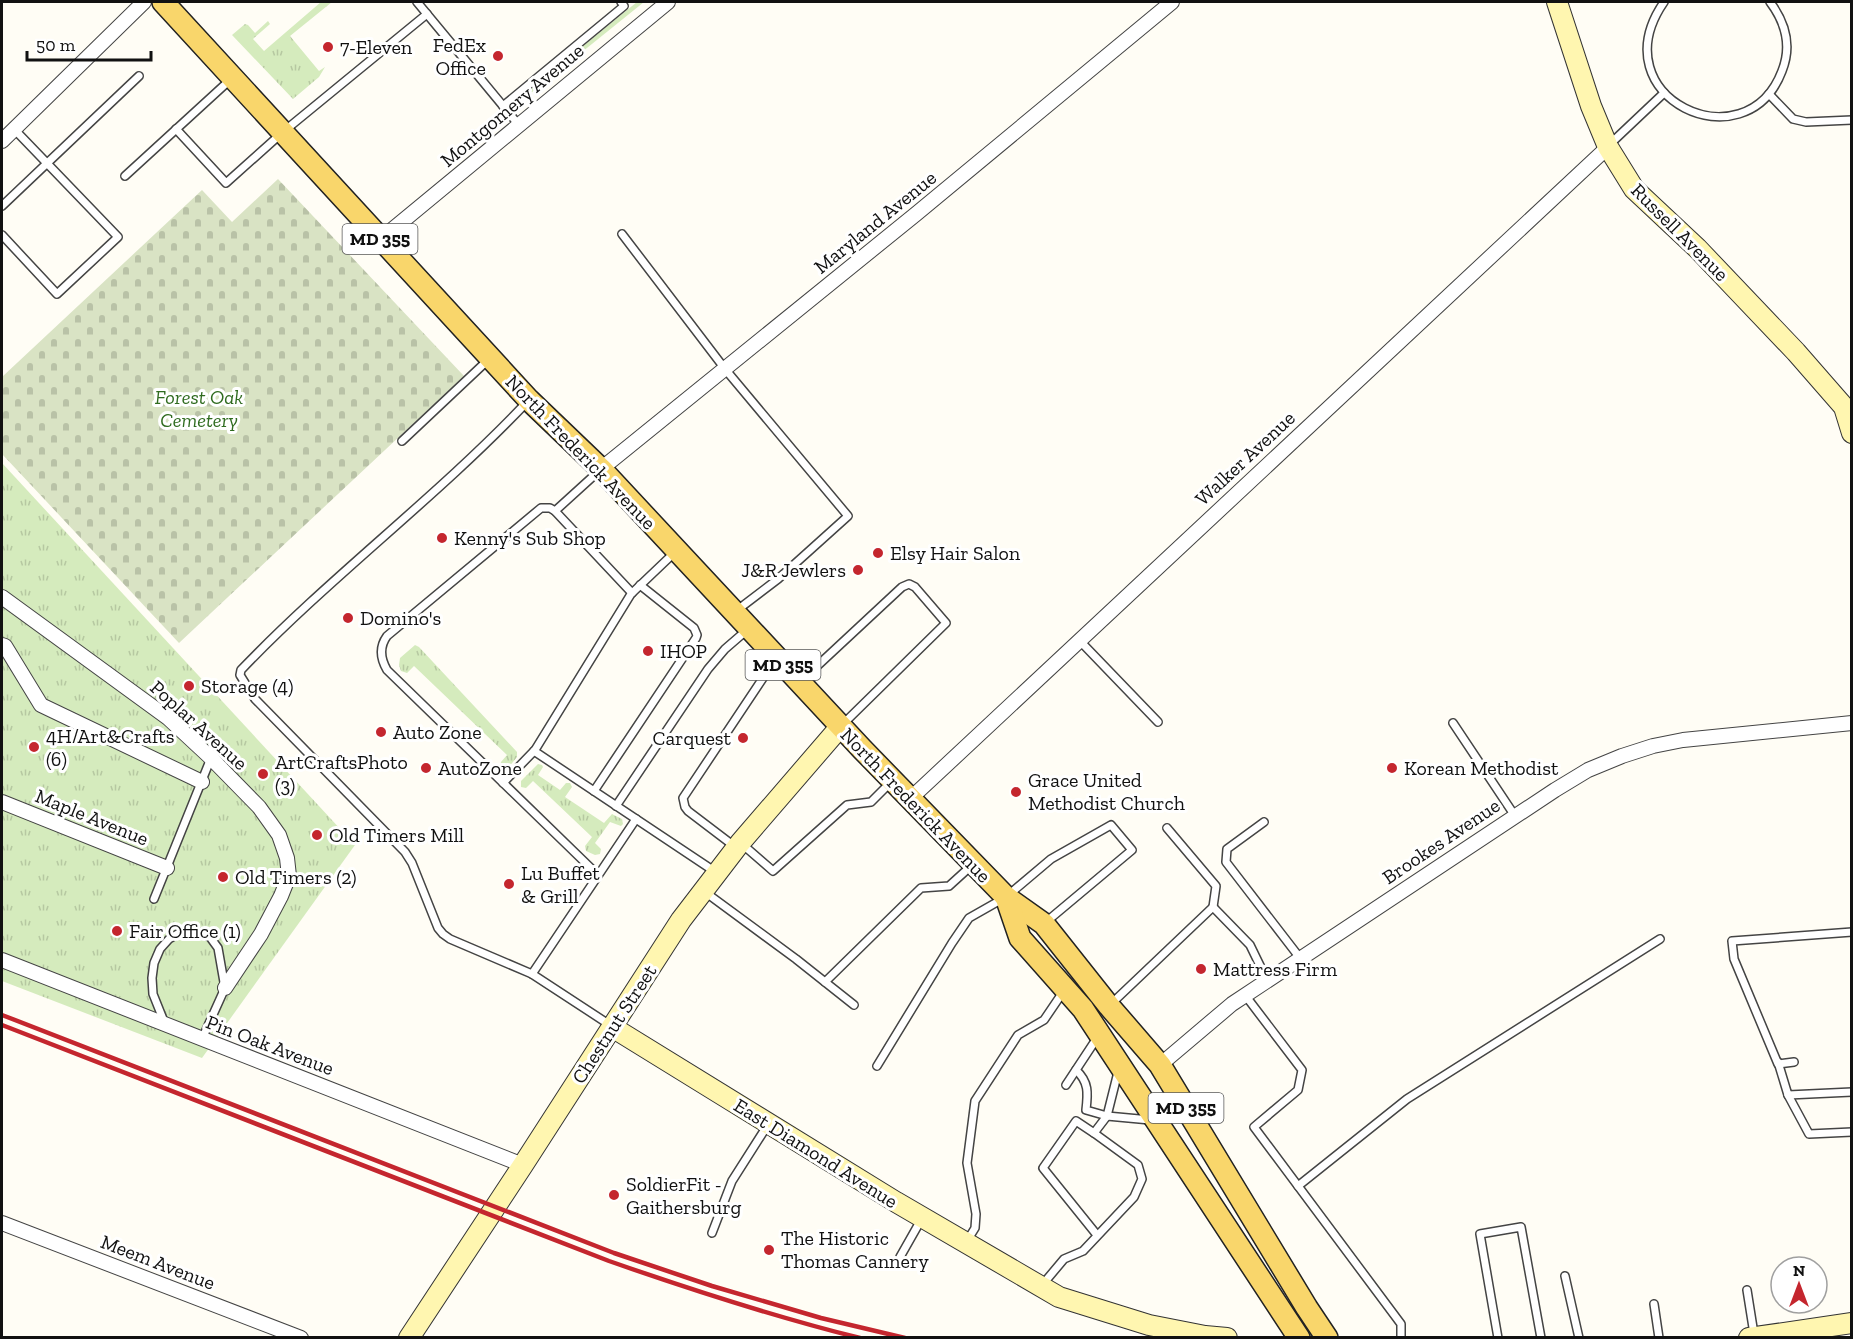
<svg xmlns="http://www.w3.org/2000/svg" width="1853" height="1339" viewBox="0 0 1853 1339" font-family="'Zilla Slab',serif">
	<defs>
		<pattern id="grass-tufts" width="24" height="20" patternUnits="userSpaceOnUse" patternTransform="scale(1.5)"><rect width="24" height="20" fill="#d5ebbd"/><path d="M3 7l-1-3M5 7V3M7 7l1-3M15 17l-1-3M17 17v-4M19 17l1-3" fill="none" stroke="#b6c8a1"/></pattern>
		<pattern id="cemetery-stones" width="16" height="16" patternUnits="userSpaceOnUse" patternTransform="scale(1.5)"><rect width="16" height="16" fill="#d9e3c4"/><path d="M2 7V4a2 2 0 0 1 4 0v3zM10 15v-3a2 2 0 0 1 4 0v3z" fill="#b9c2a7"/></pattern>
	</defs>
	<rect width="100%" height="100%" fill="#fffdf5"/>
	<g fill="url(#grass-tufts)">
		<path d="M321,2H332L290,36L319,71L325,67L319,77L293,99L232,35L245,24L248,25L255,33L268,21L270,24L253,39L264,51Z"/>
		<path d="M637,2H644L520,102L519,100L520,97Z"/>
		<path d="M2,463L355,845L202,1058L2,981Z"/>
		<path d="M415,645L419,647L517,752V757L508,768L503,769L500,766L501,762L507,755L414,666L407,673L401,671L399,665L400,658Z"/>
		<path d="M538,764L542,765L543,767L538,775L560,790L566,783H570L572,787L565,797L604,823L612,814L622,819L623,824L621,826L610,822L595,843L601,849L600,854L595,855L586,851L585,846L592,837L533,781L526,788L521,787V781Z"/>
	</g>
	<path fill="url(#cemetery-stones)" d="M278,179L464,376L179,643L2,454V377L202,190L232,222Z"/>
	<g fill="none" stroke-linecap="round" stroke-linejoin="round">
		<g stroke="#444" stroke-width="10">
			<g id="lane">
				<path d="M417,2L518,124"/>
				<path d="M1664,2C1598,98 1746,166 1782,71C1792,46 1785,22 1770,2"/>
				<path d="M1769,94L1793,119L1806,122L1852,120"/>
				<path d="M503,106L624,6L621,2"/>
				<path d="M176,129L226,183L283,132L427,14"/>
				<path d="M1609,145L1664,93"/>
				<path d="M125,176L231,79"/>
				<path d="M2,206L139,76"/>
				<path d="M622,234L725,369L848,516L778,579L736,611"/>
				<path d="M2,235L57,294L118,237L14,129"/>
				<path d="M527,402C437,497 331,576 241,670L240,675L255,699L405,852L412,863L438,928L443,934L450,939L532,974L610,1025"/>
				<path d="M402,441L488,360"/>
				<path d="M555,511L599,471"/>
				<path d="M1080,641L1158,722"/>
				<path d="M801,681L902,587L909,584L915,587L946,623L842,725"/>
				<path d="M1453,723L1515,816"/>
				<path d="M534,751L717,873"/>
				<path d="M503,783L535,750L631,594L674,553"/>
				<path d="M594,791L696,638L697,635L694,628L640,585"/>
				<path d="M616,806L708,669L725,649L747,630"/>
				<path d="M1264,822L1227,849L1226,862L1300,958"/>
				<path d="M1167,828L1216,886L1213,907"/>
				<path d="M742,844L773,871L847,805L871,802L891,782"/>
				<path d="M734,846L688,811L685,807L683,798L775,660"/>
				<path d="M598,875L387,670C380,658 379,647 387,636L541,508H550L555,511L632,593"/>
				<path d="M705,892L796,959L854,1005"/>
				<path d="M154,899L211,758"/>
				<path d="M532,974L636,819"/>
				<path d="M825,982L921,888L949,886L971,866"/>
				<path d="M1245,995L1302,1070L1298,1090L1254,1127L1401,1324V1338"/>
				<path d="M1111,1004L1213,907L1250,945L1267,980"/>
				<path d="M165,1024L153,994L152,978L154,963L160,949L169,939L181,932L195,931L210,937L218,948L225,988L202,1039"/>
				<path d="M1778,1062L1788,1095L1852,1092"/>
				<path d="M1794,1062L1778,1064L1734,959L1732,941L1852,932"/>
				<path d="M877,1066L952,943L969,918L1006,897L1051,859L1111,825L1132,850L1046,922"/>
				<path d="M1076,1070C1089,1082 1088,1093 1086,1110L1107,1116L1150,1120"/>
				<path d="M1066,1085L1097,1038"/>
				<path d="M1788,1095L1809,1134L1852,1132"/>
				<path d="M1094,1133L1076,1121L1043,1168L1097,1235"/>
				<path d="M1298,1186L1407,1099L1660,939"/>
				<path d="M712,1233L732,1181L767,1126"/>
				<path d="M967,1241L975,1228L976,1214L967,1163L975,1101L1018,1035L1044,1020L1063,992"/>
				<path d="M900,1257L921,1220"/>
				<path d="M1565,1276L1579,1338"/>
				<path d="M1043,1284L1064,1259L1083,1251L1134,1197L1142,1179L1138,1165L1094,1133L1107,1116L1118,1072"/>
				<path d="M1747,1290L1754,1334"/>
				<path d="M1654,1304L1659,1338"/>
				<path d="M1498,1338L1480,1234L1521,1227L1541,1338"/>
			</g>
		</g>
		<g stroke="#444" stroke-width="16">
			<g id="street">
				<path d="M2,141L144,2"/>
				<path d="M381,239L668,2"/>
				<path d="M601,469L916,214L1172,2"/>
				<path d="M2,597L168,718L211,758L259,807L279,835L287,858L289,876L281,896L261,934L225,988"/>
				<path d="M2,645L5,646L41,705L202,782"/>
				<path d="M910,799L1608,147"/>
				<path d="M2,802L167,868"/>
				<path d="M2,960L523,1165"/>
				<path d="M1160,1065L1232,1004L1555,790L1588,770L1622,756L1653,746L1683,740L1852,723"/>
				<path d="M2,1223L301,1338"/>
			</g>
		</g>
		<g stroke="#333" stroke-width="22">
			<g id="secondary">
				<path d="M1557,2L1591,106L1608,147L1634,189L1697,248L1796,352L1844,407L1852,433"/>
				<path d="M612,1027L896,1202L1059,1297L1149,1325L1205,1336L1227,1338"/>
				<path d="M409,1338L523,1165L681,920L740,843L840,727"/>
				<path d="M1749,1338L1852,1323"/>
			</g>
		</g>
		<g stroke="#222" stroke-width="24">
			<g id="primary">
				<path d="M163,2L529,400L601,469L862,749L1006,897L1044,924L1109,1006L1160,1065L1307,1308L1327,1338"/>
				<path d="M1006,897L1020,938L1083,1009L1299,1338"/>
			</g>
		</g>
		<use href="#lane" stroke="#fff" stroke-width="7"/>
		<use href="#street" stroke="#fff" stroke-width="14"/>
		<use href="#secondary" stroke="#fff6b0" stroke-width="20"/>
		<use href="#primary" stroke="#f9d66b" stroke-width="21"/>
		<g stroke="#c4262e" stroke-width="4.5">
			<path d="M2,1015L614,1253L712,1286L821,1318L905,1338"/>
			<path d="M2,1025L609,1261C692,1290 775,1317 860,1338"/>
		</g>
	</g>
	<g fill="#c4262e" stroke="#fff" stroke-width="2">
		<circle cx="328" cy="47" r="6"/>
		<circle cx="498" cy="56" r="6"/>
		<circle cx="442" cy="538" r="6"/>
		<circle cx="878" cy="553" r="6"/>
		<circle cx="858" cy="570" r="6"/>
		<circle cx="348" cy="618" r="6"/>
		<circle cx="648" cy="651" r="6"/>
		<circle cx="189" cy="686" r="6"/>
		<circle cx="381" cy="732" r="6"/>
		<circle cx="743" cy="738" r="6"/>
		<circle cx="34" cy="747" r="6"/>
		<circle cx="426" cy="768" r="6"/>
		<circle cx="1392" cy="768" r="6"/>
		<circle cx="263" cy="774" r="6"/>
		<circle cx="1016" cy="792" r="6"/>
		<circle cx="317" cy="835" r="6"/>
		<circle cx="223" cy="877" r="6"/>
		<circle cx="509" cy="884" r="6"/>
		<circle cx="117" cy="931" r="6"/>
		<circle cx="1201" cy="969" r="6"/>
		<circle cx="614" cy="1195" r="6"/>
		<circle cx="769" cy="1250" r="6"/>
	</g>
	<g text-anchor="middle" stroke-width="6" stroke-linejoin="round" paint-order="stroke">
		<g fill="#fff" stroke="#585858" stroke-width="1.5">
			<rect x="342.5" y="224" width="75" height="30" rx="4.5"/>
			<rect x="745.5" y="650" width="75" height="30" rx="4.5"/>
			<rect x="1148.5" y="1093" width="75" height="30" rx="4.5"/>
		</g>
		<g font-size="18" font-weight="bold" fill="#111">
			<text x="380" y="245">MD 355</text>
			<text x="783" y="671">MD 355</text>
			<text x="1186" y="1114">MD 355</text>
		</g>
		<g font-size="20" fill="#111" stroke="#fff" text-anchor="start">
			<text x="486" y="52" text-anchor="end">FedEx<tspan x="486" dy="23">Office</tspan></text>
			<text x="340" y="54">7-Eleven</text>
			<text x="454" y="545">Kenny's Sub Shop</text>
			<text x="890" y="560">Elsy Hair Salon</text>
			<text x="846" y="577" text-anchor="end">J&amp;R Jewlers</text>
			<text x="360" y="625">Domino's</text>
			<text x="660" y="658">IHOP</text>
			<text x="201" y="693">Storage (4)</text>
			<text x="393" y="739">Auto Zone</text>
			<text x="46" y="743">4H/Art&amp;Crafts<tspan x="46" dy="23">(6)</tspan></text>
			<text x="731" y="745" text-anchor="end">Carquest</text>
			<text x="275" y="769">ArtCraftsPhoto<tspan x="275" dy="23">(3)</tspan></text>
			<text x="438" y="775">AutoZone</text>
			<text x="1404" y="775">Korean Methodist</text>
			<text x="1028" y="787">Grace United<tspan x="1028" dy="23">Methodist Church</tspan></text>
			<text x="329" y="842">Old Timers Mill</text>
			<text x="521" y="880">Lu Buffet<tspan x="521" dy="23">&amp; Grill</tspan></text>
			<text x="235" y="884">Old Timers (2)</text>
			<text x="129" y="938">Fair Office (1)</text>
			<text x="1213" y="976">Mattress Firm</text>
			<text x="626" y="1191">SoldierFit -<tspan x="626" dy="23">Gaithersburg</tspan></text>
			<text x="781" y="1245">The Historic<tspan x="781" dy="23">Thomas Cannery</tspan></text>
		</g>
		<g font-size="20" fill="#111" stroke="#fff">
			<text transform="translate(512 105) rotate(-40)" y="7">Montgomery Avenue</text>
			<text transform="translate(875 222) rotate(-39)" y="7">Maryland Avenue</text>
			<text transform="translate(1680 232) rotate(45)" y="7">Russell Avenue</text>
			<text transform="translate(581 452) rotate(46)" y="7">North Frederick Avenue</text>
			<text transform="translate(1245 458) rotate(-43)" y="7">Walker Avenue</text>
			<text transform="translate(199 725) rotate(42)" y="7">Poplar Avenue</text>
			<text transform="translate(916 805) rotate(46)" y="7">North Frederick Avenue</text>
			<text transform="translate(92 817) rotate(22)" y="7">Maple Avenue</text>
			<text transform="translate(1441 841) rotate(-34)" y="7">Brookes Avenue</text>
			<text transform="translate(614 1024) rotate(-57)" y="7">Chestnut Street</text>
			<text transform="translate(270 1045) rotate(21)" y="7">Pin Oak Avenue</text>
			<text transform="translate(816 1153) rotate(32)" y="7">East Diamond Avenue</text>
			<text transform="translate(158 1262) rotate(21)" y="7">Meem Avenue</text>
		</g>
		<g font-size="20" font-style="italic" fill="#2f6b1f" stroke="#fff">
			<text x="199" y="404">Forest Oak<tspan x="199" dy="23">Cemetery</tspan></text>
		</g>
	</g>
	<rect width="1853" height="1339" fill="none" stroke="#111111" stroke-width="6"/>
	<g transform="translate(1799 1285)"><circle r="28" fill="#ffffff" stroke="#a0a0a0" stroke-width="1.5"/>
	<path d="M0-4.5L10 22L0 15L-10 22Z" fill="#c4262e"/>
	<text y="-9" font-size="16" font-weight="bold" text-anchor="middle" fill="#111111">N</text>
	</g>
	<path d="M27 51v9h124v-9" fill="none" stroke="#111111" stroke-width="3"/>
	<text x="36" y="51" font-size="18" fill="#111111" stroke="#ffffff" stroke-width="4.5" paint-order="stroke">50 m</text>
</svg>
